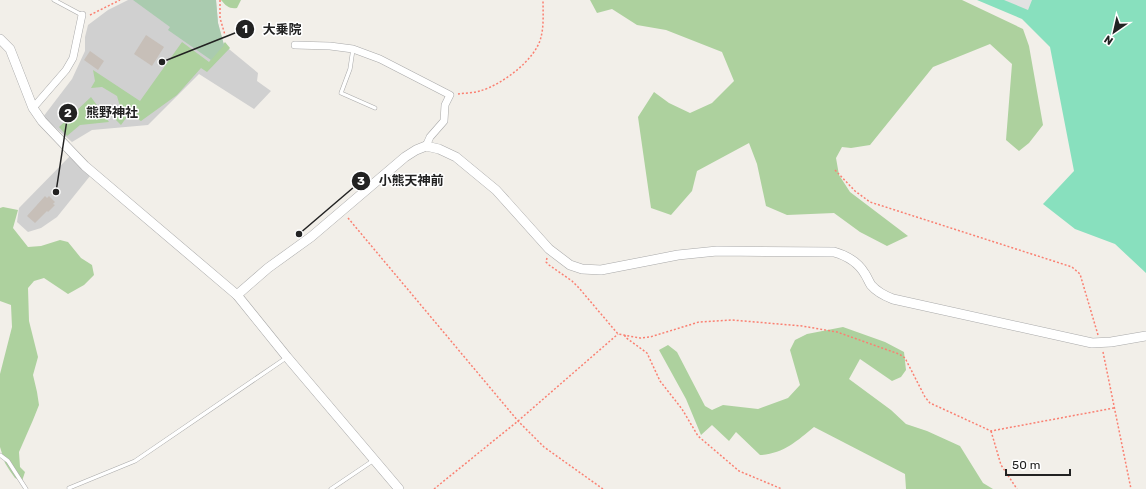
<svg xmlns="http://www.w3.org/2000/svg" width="1146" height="489" viewBox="0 0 1146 489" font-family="Rubik,'Noto Sans JP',sans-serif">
	<rect width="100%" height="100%" fill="#f2efe9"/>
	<g fill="#d0d0d0">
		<path d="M128,0H216L218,23L224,45L258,73L257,81L271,91L254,109L199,74L148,125L92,130L72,142L43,117L72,79L85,51V37L88,25L108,10Z"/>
		<path d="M70,156L90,176L57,217L41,228L28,232L17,222L19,208Z"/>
	</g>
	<g fill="#add19e">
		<path d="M221,0H241L237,8C229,9 226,6 221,0Z"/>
		<path d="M590,0H962L1023,29L1029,46L1043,125L1029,143L1019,151L1006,140L1012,64L990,44L933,67L870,145L851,148L842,147L836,158L839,175L850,192L908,236L887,246L860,232L834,213L787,215L766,206L757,164L749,143L697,171L692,191L671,215L651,208L638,117L654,92L669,103L690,113L712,103L734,81L722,52L666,30L637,25L612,9L597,13Z"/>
		<path d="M182,42L209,62L225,42L230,48L207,72L201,68L177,95L141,121L129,114L121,125L115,119L121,110L117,96L102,87L91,88L95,81L93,70L140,101Z"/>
		<path d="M91,97L109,122L80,125L67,136L59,127Z"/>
		<path d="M3,207L18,210L13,228L28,247L41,246L60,240L68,242L81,258L92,265L94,275L84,285L68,294L44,278L34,281L28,288L29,321L38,357L33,375L37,392L39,405L33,420L19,452L20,467L25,472L22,481L15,478L10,471L5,463L0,447V374L12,327L11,305L0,301V208Z"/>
		<path d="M843,327L885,342L904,352L906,370L901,377L892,381L860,359L849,379L891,410L906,424L927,431L960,446L983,483L993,489H906L905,474L814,427C797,441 783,454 760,455L736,432L729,441L712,425L701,435L686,399L659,350L668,345L677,352L705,406L712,410L723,405L758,409L788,398L800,385L790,350L795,340L807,334Z"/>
	</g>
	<path fill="#aacbaf" d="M133,0H216L218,23L224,45L211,60L168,30L170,27Z"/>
	<path fill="#88e0be" d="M977,0H1146V273L1115,244L1075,229L1043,204L1074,171L1050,47L1022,19Z"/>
	<path fill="#e2e2e2" d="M1004,0H1032L1028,10Z"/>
	<g fill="#c7bfb8">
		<path d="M146,35L164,47L152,66L134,54Z"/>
		<path d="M90,51L104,61L98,70L84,60Z"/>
		<path d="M45,196L47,198L49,196L55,202L53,204L55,205L48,212L47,211L35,223L27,216Z"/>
	</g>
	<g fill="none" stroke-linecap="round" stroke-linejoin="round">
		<g stroke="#a9a9a9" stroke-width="4.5">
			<g id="service">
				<path d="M54,0L82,15"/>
				<path d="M353,49L350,69L341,93L375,108"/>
				<path d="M0,455L8,461L26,489"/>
				<path d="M69,488L135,461L286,358"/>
				<path d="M331,489L374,460"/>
			</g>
		</g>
		<g stroke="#a9a9a9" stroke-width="8">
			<g id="minor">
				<path d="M295,45L330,46L353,49L380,59L450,95L445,105L444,121L430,137L426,146"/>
				<path d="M33,108L66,70L73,58L82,15"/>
			</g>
		</g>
		<g stroke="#a9a9a9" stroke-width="10">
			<g id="tertiary">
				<path d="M0,39L10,49L33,108L42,121L85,166L237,295L287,357L399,489"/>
				<path d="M237,295L268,268L311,237L405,157L416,150L426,146L439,149L456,157L496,190L549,249L570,265L582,269L601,270L678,255L717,251L834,252C848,256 858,262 865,274C867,277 869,282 871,285C877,292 885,296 893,299L1092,343L1111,342L1146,336"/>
			</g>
		</g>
		<g stroke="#fa8072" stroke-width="1.5" stroke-dasharray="2 2" stroke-linecap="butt">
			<path d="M220,0V18L225,35"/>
			<path d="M90,15L120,0"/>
			<path d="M458,94C465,93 473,93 480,91C501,85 536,60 541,37C544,26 543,12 543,0"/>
			<path d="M835,170L855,191L870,202L1072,267L1080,274L1098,335"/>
			<path d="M348,218L518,421L544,447L603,489"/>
			<path d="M547,258L546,262L549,265L572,281L579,288L618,334L640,338L650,337L699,322L732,320L802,326L837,332L899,354L905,358L925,397L930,403L991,431L1114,408"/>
			<path d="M625,335V337L647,353L660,381L682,409L698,436L739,471L782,489"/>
			<path d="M1103,352L1131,489"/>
			<path d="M991,431L1001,465L1017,489"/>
			<path d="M434,489L518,421L618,334"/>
		</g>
		<use href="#service" stroke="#fff" stroke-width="3.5"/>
		<use href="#minor" stroke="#fff" stroke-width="7"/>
		<use href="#tertiary" stroke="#fff" stroke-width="9"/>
	</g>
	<path fill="none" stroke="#222" stroke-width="1.5" d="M162 62L245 29M56 192L68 113M299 234L361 181"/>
	<g fill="#222" stroke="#fff" stroke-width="1.5">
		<circle cx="162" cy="62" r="4"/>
		<circle cx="56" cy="192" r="4"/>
		<circle cx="299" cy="234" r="4"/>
		<circle cx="245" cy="29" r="10"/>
		<circle cx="68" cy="113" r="10"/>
		<circle cx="361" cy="181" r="10"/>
	</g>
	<g font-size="12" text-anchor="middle" font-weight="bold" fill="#fff">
		<text x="245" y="33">1</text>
		<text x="68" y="117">2</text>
		<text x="361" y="185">3</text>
	</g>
	<g font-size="13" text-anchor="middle" font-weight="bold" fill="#222" stroke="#fff" stroke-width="3" stroke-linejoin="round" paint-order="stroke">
		<text x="282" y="34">大乗院</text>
		<text x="112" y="117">熊野神社</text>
		<text x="411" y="185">小熊天神前</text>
	</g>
	<g transform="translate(1114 32) rotate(214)" stroke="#ffffff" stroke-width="3" paint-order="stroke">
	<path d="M0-3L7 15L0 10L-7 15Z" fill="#222222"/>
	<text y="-6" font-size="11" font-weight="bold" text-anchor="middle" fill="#222222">N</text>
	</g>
	<path d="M1006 469v6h64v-6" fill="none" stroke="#222222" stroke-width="2"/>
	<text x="1012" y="469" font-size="12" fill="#222222" stroke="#ffffff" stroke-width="3" paint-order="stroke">50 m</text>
</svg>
